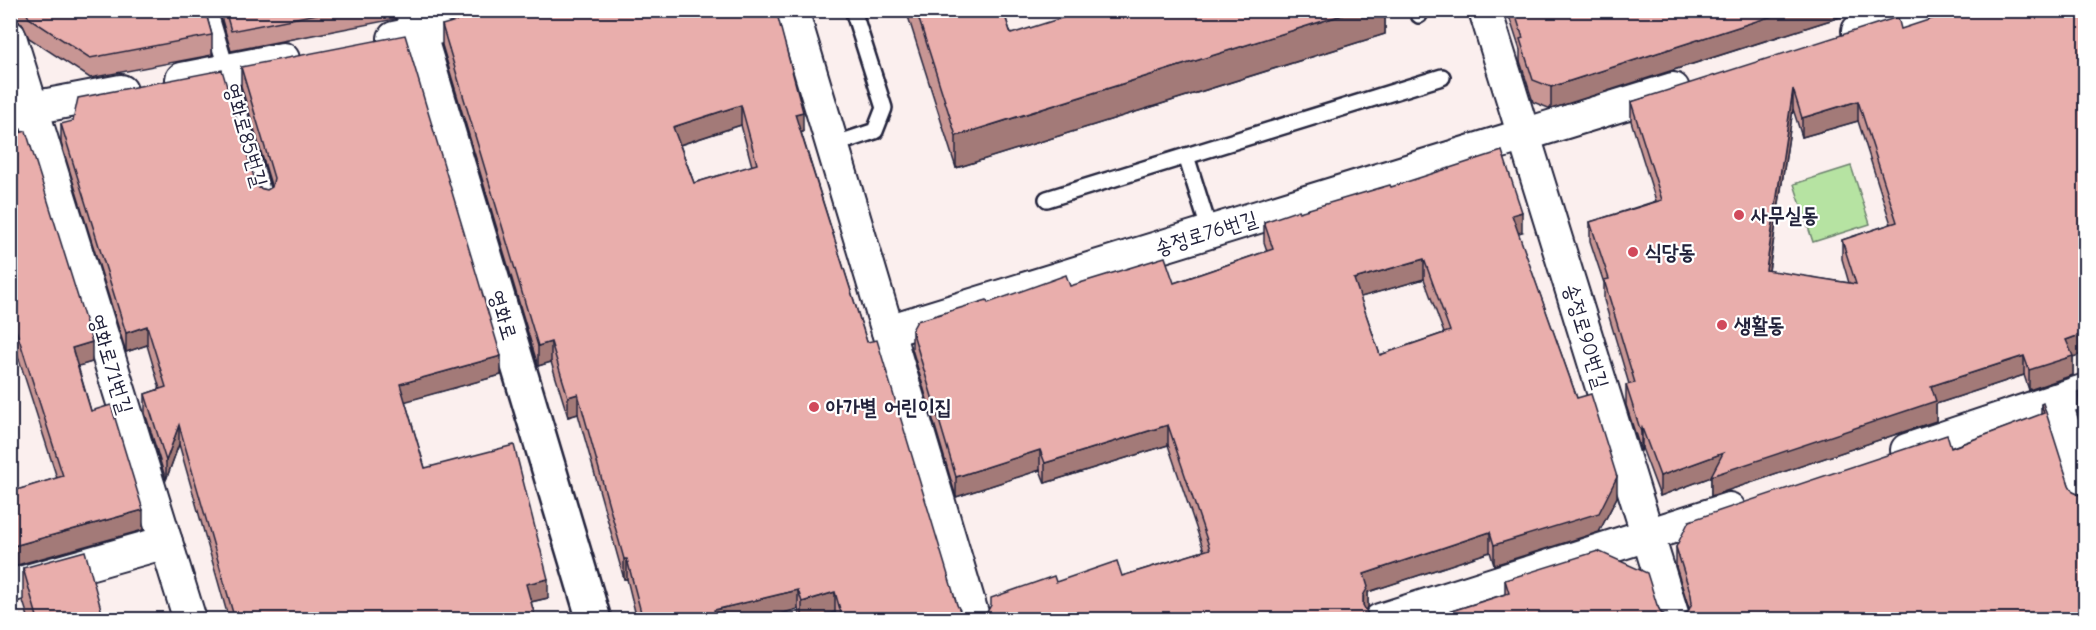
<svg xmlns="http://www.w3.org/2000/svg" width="2096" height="630" viewBox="0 0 2096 630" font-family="'Comic Neue','Poor Story',sans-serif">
	<rect width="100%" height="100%" fill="#fbefee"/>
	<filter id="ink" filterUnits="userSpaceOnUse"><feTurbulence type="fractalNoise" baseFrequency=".0167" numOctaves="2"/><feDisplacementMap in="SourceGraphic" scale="12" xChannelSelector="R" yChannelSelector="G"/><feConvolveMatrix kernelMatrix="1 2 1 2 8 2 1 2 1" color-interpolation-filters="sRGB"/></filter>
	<g filter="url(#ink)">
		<path fill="#b6e3a2" stroke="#6c826e" stroke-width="1.5" d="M1851,166L1870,224L1813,242L1794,184Z"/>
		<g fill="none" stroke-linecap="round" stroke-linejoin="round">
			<g stroke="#22223b" stroke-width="20">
				<g id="service">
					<path d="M209,10L265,200"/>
					<path d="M1417,10L1419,15"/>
					<path d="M833,145L875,131L884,108L853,10"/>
					<path d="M1186,156L1210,232"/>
					<path d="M1047,199L1442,77"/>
				</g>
			</g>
			<g stroke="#22223b" stroke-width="36">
				<g id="minor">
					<path d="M792,10L974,620"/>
					<path d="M1485,10L1674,620"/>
					<path d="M1858,31L1923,10"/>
					<path d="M10,37L190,620"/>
					<path d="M394,38L418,33L499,10"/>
					<path d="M182,79L283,59"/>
					<path d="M10,115L32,108L121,91"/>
					<path d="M888,331L1673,89"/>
					<path d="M2055,400L2086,499"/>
					<path d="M1907,450L2086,390"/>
					<path d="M10,586L166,542"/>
					<path d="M1380,620L1729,509"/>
				</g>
			</g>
			<g stroke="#22223b" stroke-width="38">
				<path id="tertiary" d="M412,10L594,620"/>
			</g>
			<use href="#service" stroke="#fff" stroke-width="15"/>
			<use href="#minor" stroke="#fff" stroke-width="32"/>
			<use href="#tertiary" stroke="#fff" stroke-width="33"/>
		</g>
		<g fill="#c89694" stroke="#22223b" stroke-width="1.5" fill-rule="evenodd">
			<path d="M10,10H205L212,35V55L90,78L29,38L22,23L13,19L10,20Z"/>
			<path d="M219,10H395V19L231,51Z"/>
			<path d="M777,10V16L803,132H801L867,342L957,605L962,614L970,618L980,617L1056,582L1122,576L1204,551L1168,445L1045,483L1040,470L956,497L912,349V330L988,303L1070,286L1174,283L1267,251L1264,242V222L1391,187L1522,232L1518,233L1577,398L1617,497L1599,532L1494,565L1490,552L1368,592V607L1366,610L1368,614L1378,620H837L835,612L809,620H801L798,609L758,620H637L627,579H624L578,414L568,417L551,362L538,366L442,45V25ZM741,125L752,166L694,183L680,145ZM1424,279L1444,333L1380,355L1360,297Z"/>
			<path d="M906,10H1003L1011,34L1385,10V34L956,168Z"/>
			<path d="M1507,10H1862L1551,109L1533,102L1520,61V50Z"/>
			<path d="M1901,29L2073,357V375L2029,390L2024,375L1936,404V421L1711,496V477L1660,496L1642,448L1641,451L1626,405V385L1629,384L1604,300V283L1590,241V222L1656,201L1631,121V102ZM1793,109L1802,137L1858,121L1891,224L1842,240V259L1849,283L1769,271Z"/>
			<path d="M241,67L501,375L405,401L425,468L548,598L531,602L536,620H229L179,444L166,480L145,413V394L160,389L147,345L126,352L61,143V124L256,184L259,188L267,190L272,188L241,86Z"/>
			<path d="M10,113L19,133L92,362L78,366L91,411L143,530L10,567V492L57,478L10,331Z"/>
			<path d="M2085,389V437L2078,412V392Z"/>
			<path d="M2041,404L2069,485L2073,492L2082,496L2085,620H1423L1505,594V580L1657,605L1661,613L1671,618L1680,617L1688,612L1689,608L1676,567V547L2041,415Z"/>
			<path d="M23,568L104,620H29L23,601Z"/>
		</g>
		<g fill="#a37a78" stroke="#22223b" stroke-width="1.5">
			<path d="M1358,10H1385V34L956,168V136Z"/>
			<path d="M1791,10H1862L1551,109V87Z"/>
			<path d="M1793,89V109L1766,290V270Z"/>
			<path d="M1858,101V121L1802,137V118Z"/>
			<path d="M741,105V125L673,147V127Z"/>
			<path d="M803,112V132L795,134V114Z"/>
			<path d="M1522,212V232L1512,235V215Z"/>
			<path d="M1424,259V279L1354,299V279Z"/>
			<path d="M147,326V345L126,352V333Z"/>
			<path d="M2085,333V353L2073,357V375L2029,390V370L2066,340Z"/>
			<path d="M92,342V362L72,368V348Z"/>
			<path d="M551,342V362L538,366V346Z"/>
			<path d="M501,356V375L400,403V384Z"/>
			<path d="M2024,356V375L1936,404V421L1711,496V477L1660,496V476L1723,453Z"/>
			<path d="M578,394V414L568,417V397Z"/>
			<path d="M179,425V444L166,480V461Z"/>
			<path d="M1168,425V445L1045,483V463Z"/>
			<path d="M1642,428V448L1641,451V432Z"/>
			<path d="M1040,450V470L956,497V477Z"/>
			<path d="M1617,477V497L1599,532L1494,565V545Z"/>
			<path d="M143,510V530L10,567V547Z"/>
			<path d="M1490,532V552L1368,592V607L1363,616L1364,574Z"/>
			<rect x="624" y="559" width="3" height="20"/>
			<path d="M548,579V598L526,603V584Z"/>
			<path d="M798,590V609L758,620H714V610Z"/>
			<path d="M835,592V612L809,620H802V602Z"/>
		</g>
		<g fill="#e9aeac" stroke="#22223b" stroke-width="1.5" fill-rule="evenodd">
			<path d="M25,10H205L212,35L90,58L29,18Z"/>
			<path d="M225,10H337L231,31Z"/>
			<path d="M493,10H776L803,112L795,114L867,342L877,340L957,605L962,614L970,618L980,617L987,612L991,605V598L1054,576L1056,582L1117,561L1122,576L1210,549L1168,425L1045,463L1040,450L956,477L912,330L917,321L987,300L988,303L1066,275L1070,286L1165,257L1174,283L1273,249L1264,222L1299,210V212L1390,185L1391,187L1502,151L1522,212L1512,215L1577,398L1591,394L1617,477L1599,513L1494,545L1490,532L1364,574L1368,587L1363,596V605L1368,614L1377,618L1378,620H843L835,592L802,602L798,590L714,610L717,620H643L627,559H624L578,394L568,397L551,342L538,346L442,25ZM741,105L757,164L694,183L673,127ZM1424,259L1450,331L1380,355L1354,279Z"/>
			<path d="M916,10H1003L1011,34L1087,10H1358L956,136Z"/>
			<path d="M1514,10H1791L1551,87L1533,80L1520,39L1523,38Z"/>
			<path d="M1959,10H2085V333L2066,340L2073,356L2029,370L2024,356L1931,386L1936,401L1711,476L1723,453L1660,476L1642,428L1641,432L1626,385L1635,383L1604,280L1609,279L1590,222L1662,200L1631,102L1898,17L1901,29ZM1793,89L1802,118L1858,101L1897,222L1842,240L1856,284L1766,270Z"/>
			<path d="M405,35L501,356L400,384L425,468L514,445L548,579L526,584L536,620H235L179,425L166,461L145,394L166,387L147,326L126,333L61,124L73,121L78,98L222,70L256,184L259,188L267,190L272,187L274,178L241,67Z"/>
			<path d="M12,112L19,133L26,131L92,342L72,348L91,411L111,405L143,510L10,547V492L63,476L10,311V113Z"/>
			<path d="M2085,389V417L2078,392Z"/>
			<path d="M2043,403L2069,485L2073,492L2082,496H2085V620H1423L1509,593L1505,580L1598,551L1647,573L1657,605L1661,613L1671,618L1680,617L1688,612L1692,603L1691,595L1676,547L1689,521L1947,435L1951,448L2044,413L2041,404Z"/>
			<path d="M85,551L104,620H38L23,568Z"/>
		</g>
	</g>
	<g fill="#d1495b" stroke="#fff" stroke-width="2">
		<circle cx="1739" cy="215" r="6"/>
		<circle cx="1633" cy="252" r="6"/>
		<circle cx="1722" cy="325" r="6"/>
		<circle cx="814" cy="407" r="6"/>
	</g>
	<g text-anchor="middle" stroke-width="4.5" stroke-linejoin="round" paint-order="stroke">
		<g font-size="21" fill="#22223b" stroke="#fff">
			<text transform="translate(246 135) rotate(74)" y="7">영화로85번길</text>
			<text transform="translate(1206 233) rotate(-17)" y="7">송정로76번길</text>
			<text transform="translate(503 315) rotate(73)" y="7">영화로</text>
			<text transform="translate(1586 336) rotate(73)" y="7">송정로90번길</text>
			<text transform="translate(111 364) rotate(73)" y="7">영화로71번길</text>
		</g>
		<g font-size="21" font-weight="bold" fill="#22223b" stroke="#fff" text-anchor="start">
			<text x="1751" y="222">사무실동</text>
			<text x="1645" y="259">식당동</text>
			<text x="1734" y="332">생활동</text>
			<text x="826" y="414">아가별 어린이집</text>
		</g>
	</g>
	<rect width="2096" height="630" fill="none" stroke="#fff" stroke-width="36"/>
	<rect x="18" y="18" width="2060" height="594" fill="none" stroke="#22223b" stroke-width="2" filter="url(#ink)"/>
</svg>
